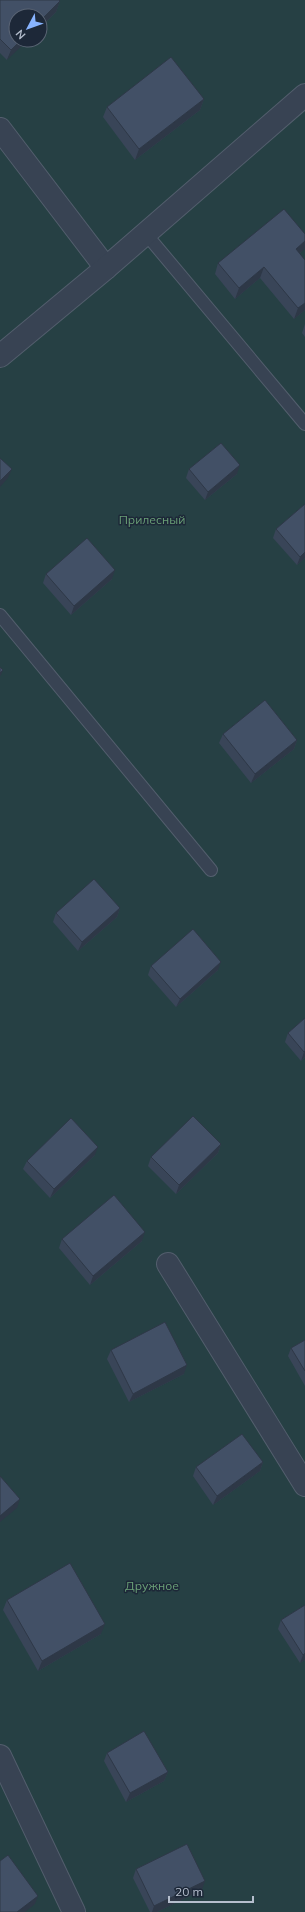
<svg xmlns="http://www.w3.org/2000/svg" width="305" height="1912" viewBox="0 0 305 1912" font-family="Mulish,sans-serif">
	<rect width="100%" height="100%" fill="#233143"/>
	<path fill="#264044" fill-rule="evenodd" d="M0,0H305V1912H0ZM16,16H40V40H16Z"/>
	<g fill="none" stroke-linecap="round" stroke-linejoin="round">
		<g stroke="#535e6d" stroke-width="14">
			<g id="lane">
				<path d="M146,234L305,424"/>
				<path d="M0,615L211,870"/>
			</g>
		</g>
		<g stroke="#535e6d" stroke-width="24">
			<g id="street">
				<path d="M0,129L106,268"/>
				<path d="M0,356L106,268L305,95"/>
				<path d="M168,1264L305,1485"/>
				<path d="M0,1756L74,1912"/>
			</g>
		</g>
		<use href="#lane" stroke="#384353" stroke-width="12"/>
		<use href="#street" stroke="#384353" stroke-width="22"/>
	</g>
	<g fill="#394558">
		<path d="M0,0L60,1L56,12L40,28V16L16,40L7,60L0,53Z"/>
		<path d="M204,99L200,110L135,160L103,117L107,107Z"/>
		<path d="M305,234V248L300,253L305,310L294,319L260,278L235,299L215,274L218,263Z"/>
		<path d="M305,324V337L302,333Z"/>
		<path d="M189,469L237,474L205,500L186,478Z"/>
		<path d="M305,504V558L297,565L273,538L276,529Z"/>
		<path d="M46,574L112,579L71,615L43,583Z"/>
		<path d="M223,734L297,740L294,749L251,783L219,743Z"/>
		<path d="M120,908L117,917L78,951L53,922L56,913Z"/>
		<path d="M151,966L218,970L176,1007L148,975Z"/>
		<path d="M305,1018V1057L301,1061L285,1042L288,1033Z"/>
		<path d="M221,1144L218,1153L176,1194L148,1166L151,1157Z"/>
		<path d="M95,1155L50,1198L23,1169L27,1161Z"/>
		<path d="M62,1239L142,1241L90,1285L59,1248Z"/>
		<path d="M305,1340V1386L288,1356L291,1348Z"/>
		<path d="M111,1350L184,1374L129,1402L107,1359Z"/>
		<path d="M263,1462L260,1471L213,1505L193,1476L196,1467Z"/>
		<path d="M7,1600L101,1634L38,1671L3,1610Z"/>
		<path d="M305,1605V1660L300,1663L278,1629L281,1620Z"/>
		<path d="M107,1753L168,1772L164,1781L126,1802L104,1761Z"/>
		<path d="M136,1869L202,1890L157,1912H150L133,1878Z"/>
	</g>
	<g fill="#2e3847">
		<path d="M60,1L56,12L40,28V21Z"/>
		<path d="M21,40H28L7,60L11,50Z"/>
		<path d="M204,99L200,110L135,160L139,149Z"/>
		<path d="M305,241V249L292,259L296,249Z"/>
		<path d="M264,267L260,278L235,299L239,288Z"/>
		<path d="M305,303V310L294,319L298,308Z"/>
		<path d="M240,465L237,474L205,500L208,492Z"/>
		<path d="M12,469L8,478L0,487V481Z"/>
		<path d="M305,552V558L297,565L300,557Z"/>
		<path d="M115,570L112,579L71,615L74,606Z"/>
		<path d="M3,670L1,675L0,676V673Z"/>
		<path d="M297,740L294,749L251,783L255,774Z"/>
		<path d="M120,908L117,917L78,951L82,942Z"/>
		<path d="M221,962L218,970L176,1007L180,999Z"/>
		<path d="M305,1051V1057L301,1061L304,1052Z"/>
		<path d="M221,1144L218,1153L176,1194L179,1185Z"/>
		<path d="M98,1147L95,1155L50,1198L54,1189Z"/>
		<path d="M145,1232L142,1241L90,1285L93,1276Z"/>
		<path d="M187,1365L184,1374L129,1402L133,1394Z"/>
		<path d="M263,1462L260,1471L213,1505L217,1496Z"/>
		<path d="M20,1499L17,1508L0,1522V1516Z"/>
		<path d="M105,1624L101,1634L38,1671L42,1661Z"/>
		<path d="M305,1653V1660L300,1663L303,1655Z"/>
		<path d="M168,1772L164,1781L126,1802L130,1793Z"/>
		<path d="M205,1881L202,1890L157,1912H152L154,1906Z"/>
		<path d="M38,1896L35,1904L25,1912H17Z"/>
	</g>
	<g fill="#425066" stroke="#2e3847">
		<path d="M0,0H59L60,1L40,21V16H16V40H21L11,50L0,39Z"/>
		<path d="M171,57L204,99L139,149L107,107Z"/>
		<path d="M284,209L305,234V241L296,249L305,260V303L298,308L264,267L239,288L218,263Z"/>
		<path d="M221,443L240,465L208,492L189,469Z"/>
		<path d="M0,458L12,469L0,481Z"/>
		<path d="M305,504V552L300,557L276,529Z"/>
		<path d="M87,538L115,570L74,606L46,574Z"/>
		<path d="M0,667L3,670L0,673Z"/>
		<path d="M265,700L297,740L255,774L223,734Z"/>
		<path d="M94,879L120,908L82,942L56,913Z"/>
		<path d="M193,929L221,962L180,999L151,966Z"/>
		<path d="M305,1018V1051L304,1052L288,1033Z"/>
		<path d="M193,1116L221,1144L179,1185L151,1157Z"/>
		<path d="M71,1118L98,1147L54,1189L27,1161Z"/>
		<path d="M114,1195L145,1232L93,1276L62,1239Z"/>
		<path d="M165,1322L187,1365L133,1394L111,1350Z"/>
		<path d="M305,1340V1371L291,1348Z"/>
		<path d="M242,1434L263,1462L217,1496L196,1467Z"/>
		<path d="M0,1476L20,1499L0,1516Z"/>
		<path d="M70,1563L105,1624L42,1661L7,1600Z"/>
		<path d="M305,1605V1653L303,1655L281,1620Z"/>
		<path d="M144,1731L168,1772L130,1793L107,1753Z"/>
		<path d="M187,1844L205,1881L154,1906L136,1869Z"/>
		<path d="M8,1855L38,1896L17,1912H0V1861Z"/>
	</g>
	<g text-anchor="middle" stroke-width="3" stroke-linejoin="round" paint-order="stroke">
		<g font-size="12" fill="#6aa077" stroke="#1d2838">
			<text x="152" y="524">Прилесный</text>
			<text x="152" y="1590">Дружное</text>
		</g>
	</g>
	<g transform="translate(28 28) rotate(229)"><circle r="19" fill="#1d2838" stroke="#5a6474"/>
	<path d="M0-3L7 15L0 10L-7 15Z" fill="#88b4ff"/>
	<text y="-6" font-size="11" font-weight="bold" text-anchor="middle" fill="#b5becd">N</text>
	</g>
	<path d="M169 1896v6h84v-6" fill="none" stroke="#b5becd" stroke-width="2"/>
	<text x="175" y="1896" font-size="12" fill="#b5becd" stroke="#1d2838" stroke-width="3" paint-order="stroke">20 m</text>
</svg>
